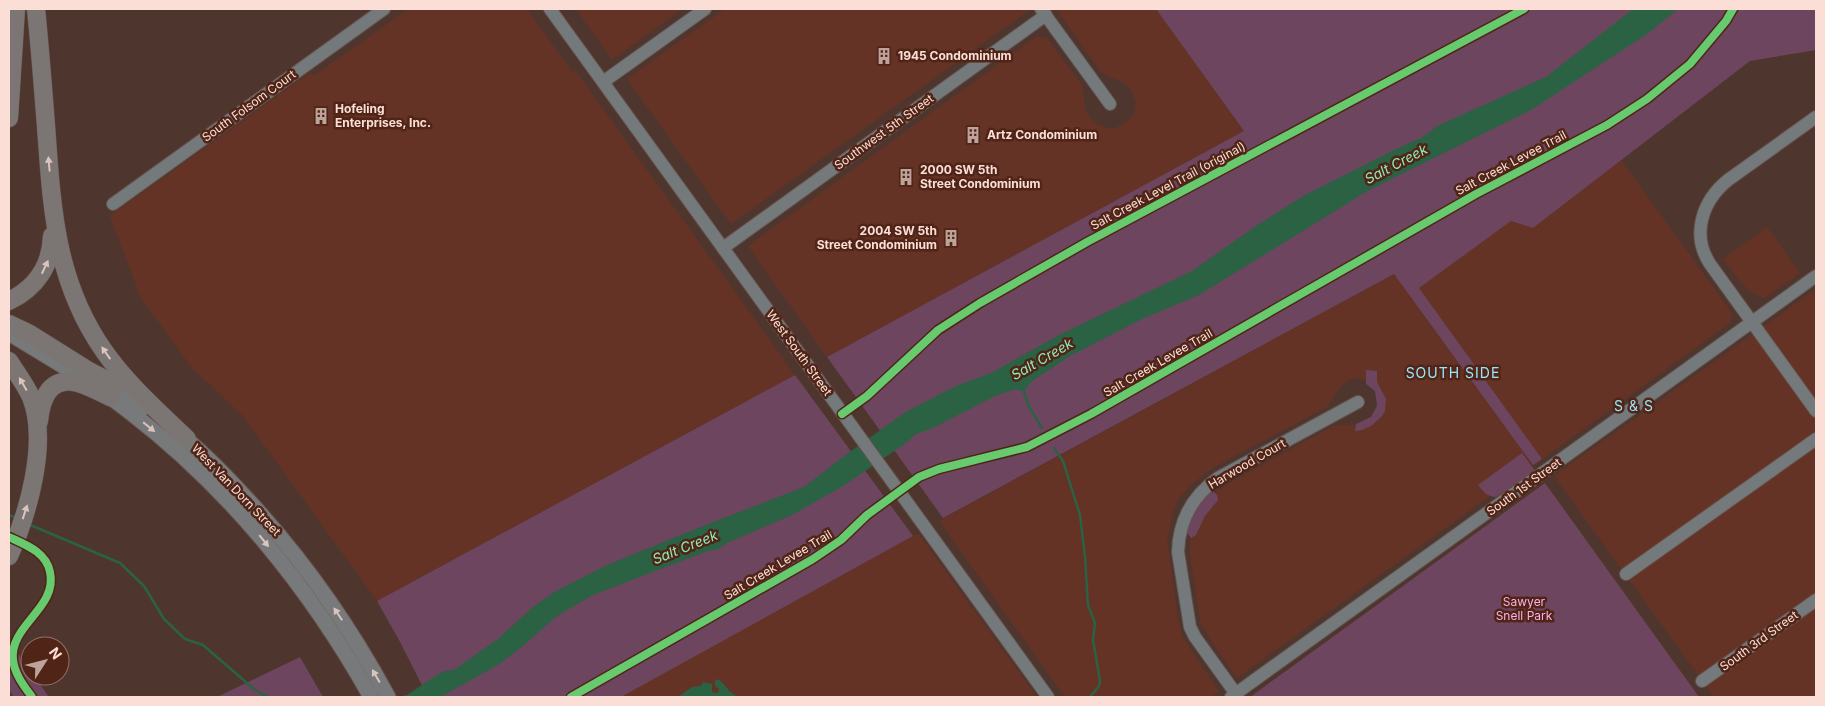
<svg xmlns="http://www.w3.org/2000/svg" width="1825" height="706" viewBox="0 0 1825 706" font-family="Inter,sans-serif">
	<rect width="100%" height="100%" fill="#4e362f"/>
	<g fill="#643325">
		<path d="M408,9H527L572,72L575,70L795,375L377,601L243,416L192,368L141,298L110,216L311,72L314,76Z"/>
		<path d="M576,9H682L612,60Z"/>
		<path d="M725,9H1027L1028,11L731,224L627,79Z"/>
		<path d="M1056,9H1156L1244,131L827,357L748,246L1037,36L1047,38L1082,85L1086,112L1095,123L1108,128H1116L1129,120L1134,115L1136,103L1131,89L1121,81L1109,77L1100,71Z"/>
		<path d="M1621,160L1732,313L1730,323L1542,459L1418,288L1511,221L1533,228Z"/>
		<path d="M1767,227L1800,273L1765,298L1752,293L1740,281L1723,259Z"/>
		<path d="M1394,274L1533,465L1237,678L1210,639L1200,621L1190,554V531L1207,500L1224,486L1333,426L1360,424L1377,415L1380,397L1371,382L1358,378L1351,379L1340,387L1327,407L1214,467L1193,483L1179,498L1173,513L1167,539L1178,620L1183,638L1219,691L1210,697H1065L939,521Z"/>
		<path d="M1816,289V697H1714L1554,476Z"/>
		<path d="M918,533L1037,697H621Z"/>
	</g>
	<g fill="#6e455f">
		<path d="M1156,9H1816V50L1750,61L1533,228L1511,221L1419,288L1542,459L1533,465L1394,274L943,518L827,357L1244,131Z"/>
		<path d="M1366,370L1377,371V382L1386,399L1385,411L1382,416L1371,426L1362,430L1355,431L1356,424L1371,417L1377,406L1375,391L1366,384Z"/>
		<path d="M795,375L913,536L621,697H428L399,640L377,601Z"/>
		<path d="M1522,453L1535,471L1496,497C1488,497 1483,492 1478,485Z"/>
		<path d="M1545,483L1699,697H1250Z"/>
		<path d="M1214,492L1217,495L1218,500L1205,516L1196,535L1191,538L1186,531C1191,518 1198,495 1214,492Z"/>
		<path d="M9,641L30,671V676H34L49,697H14L9,690Z"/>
		<path d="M300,657L323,697H217Z"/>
	</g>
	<g fill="#2a6243">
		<path d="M1633,9H1678L1647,34L1531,110L1369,190L1199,295L1142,319L1070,356L1032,381L1025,390L1022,391L1016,389L995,396L933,428L916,434L906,443L843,486L792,515L729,542L718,549L705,552L593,595L557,616L524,645L498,665L440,697H398L407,695L443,671L454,670L499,638L533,607L556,591L605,566L698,528L804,487L847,454L907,411L956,386L991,373L1063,333L1192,271L1259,224L1305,195L1398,148L1421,138L1439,125L1546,77Z"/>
		<path d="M718,679C726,685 729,693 738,697H678L692,687L701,686L703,682L712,684V692L718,693L719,689L715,686V681Z"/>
	</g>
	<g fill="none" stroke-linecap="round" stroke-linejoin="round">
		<g stroke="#2a6243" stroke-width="2.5">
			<path d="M1023,389L1028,405L1042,428"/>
			<path d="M1054,448L1063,461L1080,515L1085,557L1088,605L1095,623L1093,640L1100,681L1099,686L1090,697"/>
			<path d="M9,515L17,518"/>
			<path d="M28,524L120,563L144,586L164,619L185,639L203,645L255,690L268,697"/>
		</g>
		<g stroke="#67534c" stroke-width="14">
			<g id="minor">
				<path d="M550,9L1048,697"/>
				<path d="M1041,9L1110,104"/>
				<path d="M603,82L705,9"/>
				<path d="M1816,117L1728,180C1702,201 1691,235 1710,264L1816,411"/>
				<path d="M113,204L384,9"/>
				<path d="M723,248L1046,15"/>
				<path d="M1626,574L1816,439"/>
				<path d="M1702,681L1816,600"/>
				<path d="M1236,694L1195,637L1190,627L1178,552C1179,520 1192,496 1218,478L1358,402"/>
				<path d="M1231,697L1816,276"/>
			</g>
		</g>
		<g stroke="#67534c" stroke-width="17">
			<g id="major">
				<path d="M9,333C50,358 92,382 130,412C229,488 310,588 371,697"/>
				<path d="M108,378L145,407"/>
				<path d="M177,432C202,451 225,475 246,498C302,558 349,625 388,697"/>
			</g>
		</g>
		<g stroke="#67534c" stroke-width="19">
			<g id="highway">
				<path d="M36,9C40,48 43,87 46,126C52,208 55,281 104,351C127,384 158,411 187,439"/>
				<path d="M9,118L16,9"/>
				<path d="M9,301C36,288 51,266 52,236"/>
				<path d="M9,324L30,334L89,371L116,385"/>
				<path d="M9,361C16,372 25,384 31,397C49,442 28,514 9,556"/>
				<path d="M39,421C41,401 48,378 74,382C86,384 99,392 110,397"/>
			</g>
		</g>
		<use href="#minor" stroke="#747a7c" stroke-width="12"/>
		<use href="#major" stroke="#78797a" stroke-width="15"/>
		<use href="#highway" stroke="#7b7674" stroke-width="18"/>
		<g stroke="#502518" stroke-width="11">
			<g id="cycleway">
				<path d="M842,414L867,396L938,330L980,303L1087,242L1524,9"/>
				<path d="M9,537C26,545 46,552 50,572C58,608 9,625 13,660C15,675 24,686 32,697"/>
				<path d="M571,697L813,559L841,540L867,515L919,477L939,469L1027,447L1091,414L1476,194L1607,125L1647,99L1690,64L1726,21L1733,9"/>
			</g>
		</g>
		<use href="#cycleway" stroke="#67ca6e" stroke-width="8"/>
	</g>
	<defs><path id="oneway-solid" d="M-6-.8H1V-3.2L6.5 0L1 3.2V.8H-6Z" transform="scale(1.25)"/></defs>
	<g fill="#dbc4bd">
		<use href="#oneway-solid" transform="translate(49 164) rotate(-95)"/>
		<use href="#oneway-solid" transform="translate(45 267) rotate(-65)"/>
		<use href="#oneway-solid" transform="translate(106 353) rotate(-125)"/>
		<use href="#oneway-solid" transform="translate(23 384) rotate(-120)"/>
		<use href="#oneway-solid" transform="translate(25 512) rotate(-72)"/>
	</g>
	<g fill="#dac5be">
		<use href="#oneway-solid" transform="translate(149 427) rotate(39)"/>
		<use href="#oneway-solid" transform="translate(264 541) rotate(51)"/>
		<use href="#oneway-solid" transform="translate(338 614) rotate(-124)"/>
		<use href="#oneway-solid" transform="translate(376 676) rotate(-120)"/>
	</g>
	<defs>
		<g id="building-bare" transform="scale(1.35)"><path d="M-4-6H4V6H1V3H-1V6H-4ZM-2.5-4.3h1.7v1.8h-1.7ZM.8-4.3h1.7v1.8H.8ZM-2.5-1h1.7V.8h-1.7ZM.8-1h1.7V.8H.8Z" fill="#bea39b" stroke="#502518" stroke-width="2.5" paint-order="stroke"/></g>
	</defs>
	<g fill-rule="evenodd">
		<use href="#building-bare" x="884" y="56"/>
		<use href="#building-bare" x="321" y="116"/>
		<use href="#building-bare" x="973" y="135"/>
		<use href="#building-bare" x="906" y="177"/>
		<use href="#building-bare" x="951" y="238"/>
	</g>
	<g text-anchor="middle" stroke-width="5" stroke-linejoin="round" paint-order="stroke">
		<g font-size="12" font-weight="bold" fill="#fbded5" stroke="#502518" text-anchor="start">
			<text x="898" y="60">1945 Condominium</text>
			<text x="335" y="113">Hofeling<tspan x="335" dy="14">Enterprises, Inc.</tspan></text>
			<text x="987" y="139">Artz Condominium</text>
			<text x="920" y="174">2000 SW 5th<tspan x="920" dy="14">Street Condominium</tspan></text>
			<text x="937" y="235" text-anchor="end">2004 SW 5th<tspan x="937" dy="14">Street Condominium</tspan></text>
		</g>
		<g font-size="12" fill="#fbded5" stroke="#502518">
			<text transform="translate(249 106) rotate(-36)" y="4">South Folsom Court</text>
			<text transform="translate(884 132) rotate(-36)" y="4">Southwest 5th Street</text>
			<text transform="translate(1511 163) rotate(-28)" y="4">Salt Creek Levee Trail</text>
			<text transform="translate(1168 186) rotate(-28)" y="4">Salt Creek Level Trail (original)</text>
			<text transform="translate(799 353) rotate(54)" y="4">West South Street</text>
			<text transform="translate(1158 363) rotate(-30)" y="4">Salt Creek Levee Trail</text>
			<text transform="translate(1247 464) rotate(-30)" y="4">Harwood Court</text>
			<text transform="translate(1524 487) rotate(-36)" y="4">South 1st Street</text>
			<text transform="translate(236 490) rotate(46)" y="4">West Van Dorn Street</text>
			<text transform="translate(778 565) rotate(-31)" y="4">Salt Creek Levee Trail</text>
			<text transform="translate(1759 641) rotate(-36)" y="4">South 3rd Street</text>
		</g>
		<g font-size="12" fill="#fcaee6" stroke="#502518">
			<text x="1524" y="606">Sawyer<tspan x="1524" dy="14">Snell Park</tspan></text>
		</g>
		<g font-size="14" font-style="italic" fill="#8febb6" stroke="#502518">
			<text transform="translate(1396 164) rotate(-28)" y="5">Salt Creek</text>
			<text transform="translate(1042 359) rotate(-30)" y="5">Salt Creek</text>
			<text transform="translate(685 547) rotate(-22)" y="5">Salt Creek</text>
		</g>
		<g font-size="14" letter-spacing="1" fill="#9ae5fa" stroke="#502518">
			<text x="1453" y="378">SOUTH SIDE</text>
			<text x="1634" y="411">S &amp; S</text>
		</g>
	</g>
	<rect width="1825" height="706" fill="none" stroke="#fbded5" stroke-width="20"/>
	<g transform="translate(45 661) rotate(54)"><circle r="24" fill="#502518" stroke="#946f64"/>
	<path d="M0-4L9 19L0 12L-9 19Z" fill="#bea39b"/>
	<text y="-8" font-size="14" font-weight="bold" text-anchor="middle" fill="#fbded5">N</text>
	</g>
</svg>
